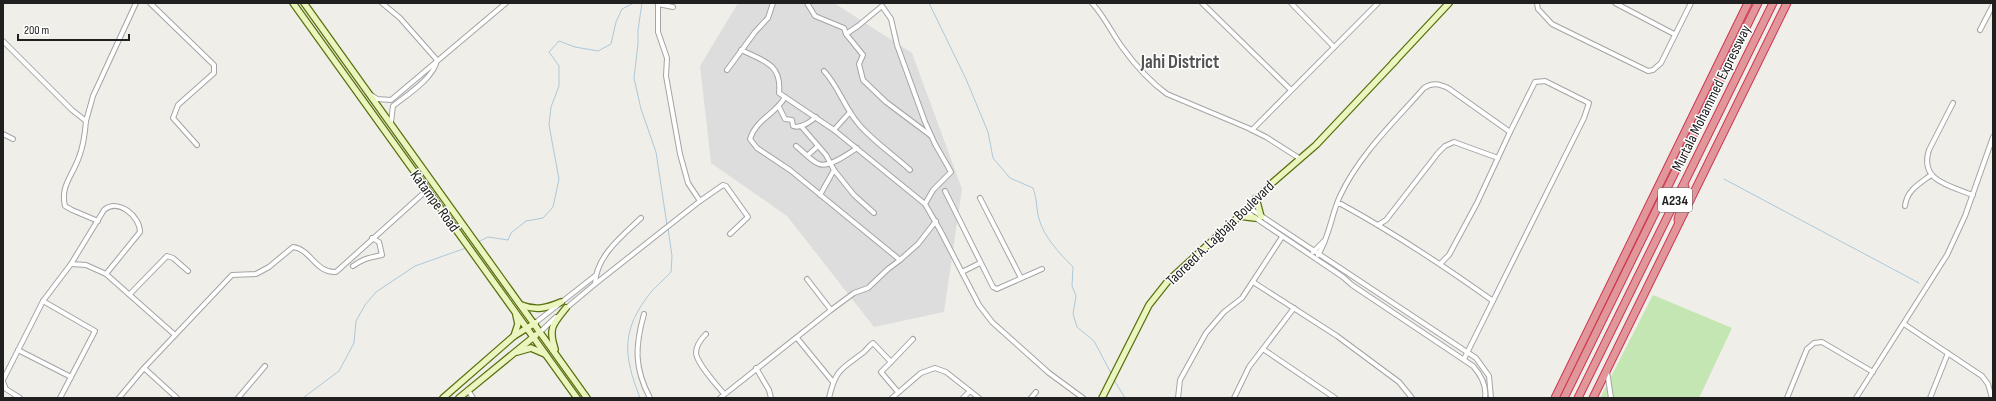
<svg xmlns="http://www.w3.org/2000/svg" width="1996" height="401" viewBox="0 0 1996 401" font-family="'Sofia Sans Condensed',sans-serif">
	<rect width="100%" height="100%" fill="#f0eee8"/>
	<path fill="#dedddd" d="M738,3H834L912,53L962,189L944,312L874,327L787,216L711,163L700,66Z"/>
	<path fill="#c4e6b2" d="M1653,295L1732,328L1699,398H1600Z"/>
	<g fill="none" stroke-linecap="round" stroke-linejoin="round">
		<g stroke="#acc9da" stroke-width="1">
			<path d="M642,3L638,30V44L634,78L641,109L656,152L667,225"/>
			<path d="M929,3L966,79L988,132L993,158L1010,178L1033,188C1037,198 1036,208 1039,219C1044,237 1060,254 1073,267L1072,286L1076,296L1073,314L1077,327L1094,341L1112,375"/>
			<path d="M1724,179L1919,283"/>
			<path d="M478,242L488,237L508,240L511,233L526,221L543,218L553,207L559,179L549,125L551,107L559,86V66L549,52L559,41L575,47L598,51L611,44L616,22L622,9L634,3"/>
			<path d="M1114,380L1125,398"/>
			<path d="M303,398L339,371L354,343L356,321L365,305L376,292L415,266L466,248"/>
			<path d="M640,398C623,354 621,330 651,292C657,285 665,279 671,272L672,256L668,228"/>
		</g>
		<g stroke="#a4a4a4" stroke-width="6">
			<g id="street">
				<path d="M150,3L214,65V73L178,105L173,118L197,145"/>
				<path d="M382,3L400,18L437,60"/>
				<path d="M807,3L815,16L844,28L846,34L858,26L882,6L891,19L897,45L925,122L935,144L951,172L933,190L925,204"/>
				<path d="M1092,3C1104,16 1112,33 1122,47C1135,65 1149,81 1167,94L1248,128L1266,137L1299,158"/>
				<path d="M1202,3L1291,90"/>
				<path d="M1291,3L1334,47"/>
				<path d="M1537,3L1538,9L1552,24L1648,71L1653,70L1661,63L1691,3"/>
				<path d="M1615,3L1674,34"/>
				<path d="M658,4L673,7"/>
				<path d="M1980,30L1993,5"/>
				<path d="M846,34L863,55L859,64L863,80L886,102L930,135"/>
				<path d="M3,41L72,110L86,121L93,96L136,3"/>
				<path d="M741,50C764,61 782,64 779,93L834,130L925,204L940,230L979,305L992,322L1049,373L1083,398"/>
				<path d="M727,70L755,32L768,18L773,3"/>
				<path d="M824,71C838,86 844,106 857,122C869,138 895,156 910,170"/>
				<path d="M371,95L377,99L391,100L506,3"/>
				<path d="M785,97C776,114 756,119 750,139L757,148L790,170L900,260L918,244L936,221"/>
				<path d="M1953,103L1929,150C1919,181 1950,186 1973,195"/>
				<path d="M779,107L785,119L792,120L793,126C801,129 810,122 816,117"/>
				<path d="M86,121C85,133 84,145 79,157C73,175 60,186 65,206L72,210L98,221"/>
				<path d="M391,122L393,106C407,95 434,78 437,60"/>
				<path d="M801,126L826,155L834,170L854,195L874,213"/>
				<path d="M834,130L850,112"/>
				<path d="M1252,130L1378,3"/>
				<path d="M3,134L13,139"/>
				<path d="M796,146C803,151 811,161 819,164C829,168 848,154 857,148"/>
				<path d="M808,155L818,146"/>
				<path d="M945,191L993,287L997,289L1042,269"/>
				<path d="M820,195L834,170"/>
				<path d="M980,198L1021,278"/>
				<path d="M700,201L723,185L726,186L748,217L730,234"/>
				<path d="M1337,204H1341C1394,233 1444,266 1493,301"/>
				<path d="M1905,206C1907,190 1919,184 1931,175"/>
				<path d="M1248,207L1476,358L1489,376L1491,398"/>
				<path d="M1245,211L1343,277L1352,285L1473,366C1481,375 1487,385 1485,398"/>
				<path d="M1378,225L1386,220L1438,153L1445,146L1454,142L1498,158"/>
				<path d="M1313,252L1325,240"/>
				<path d="M1318,255C1330,236 1331,215 1340,196C1359,155 1395,121 1424,88C1433,82 1439,84 1448,88L1510,132"/>
				<path d="M71,264L86,265L106,274L175,335"/>
				<path d="M1440,264L1449,255L1477,203L1510,132L1535,82L1545,81L1589,103L1584,118L1464,359"/>
				<path d="M353,266C364,258 369,258 382,255L379,242L372,238"/>
				<path d="M962,272L980,263"/>
				<path d="M807,279L831,310"/>
				<path d="M1253,282L1337,336L1399,382L1412,398"/>
				<path d="M595,284L700,201L688,183L680,154L666,76L667,58L658,32V3"/>
				<path d="M130,294L167,256L173,258L188,271"/>
				<path d="M43,301L95,331L60,398"/>
				<path d="M564,310L595,284C596,256 622,236 641,218"/>
				<path d="M644,314C635,346 634,368 650,398"/>
				<path d="M535,323L596,275"/>
				<path d="M1904,324L1982,376L1988,384L1992,398"/>
				<path d="M540,332L556,317"/>
				<path d="M706,334C701,339 696,345 696,353C697,364 717,385 724,394"/>
				<path d="M797,338L833,382"/>
				<path d="M1263,349L1335,398"/>
				<path d="M18,350L71,377"/>
				<path d="M891,362L881,372L898,392"/>
				<path d="M144,368L177,398"/>
				<path d="M756,368L769,390L771,398"/>
				<path d="M1607,371L1611,398"/>
				<path d="M3,380L43,301L71,264L104,210C118,198 140,216 140,232L106,274"/>
				<path d="M3,382L6,389L20,398"/>
				<path d="M468,390L473,398"/>
				<path d="M119,398L144,368L232,275L256,274L269,267L293,247C311,249 315,273 336,272L427,190"/>
				<path d="M238,398L265,366"/>
				<path d="M720,398L831,310L854,293L868,288L888,269L900,260"/>
				<path d="M829,398C836,368 842,369 864,352C867,349 870,345 873,343L891,362L913,339"/>
				<path d="M892,398L921,373L935,368L946,372L979,398"/>
				<path d="M963,398L970,391"/>
				<path d="M1031,398L1036,392"/>
				<path d="M1178,398L1180,380L1206,333L1224,312L1242,298L1282,237"/>
				<path d="M1234,398L1249,367L1294,308"/>
				<path d="M1787,398L1807,349L1814,343L1822,342L1873,372"/>
				<path d="M1856,398L1947,255L1965,216L1993,137"/>
				<path d="M1930,398L1948,353"/>
			</g>
		</g>
		<g stroke="#58710e" stroke-width="8">
			<g id="secondary">
				<path d="M293,3L577,398"/>
				<path d="M304,3L587,398"/>
				<path d="M1393,63L1449,3"/>
				<path d="M1256,198L1261,217"/>
				<path d="M1239,216L1255,218"/>
				<path d="M521,305C536,311 547,308 561,302"/>
				<path d="M514,336L518,324L516,315"/>
				<path d="M555,349C548,328 553,324 566,308"/>
				<path d="M517,352L531,348L545,354"/>
				<path d="M443,398L514,336L535,323"/>
				<path d="M459,398L536,335"/>
				<path d="M1102,398L1149,305L1168,281L1245,211L1271,184L1316,145L1396,60"/>
			</g>
		</g>
		<g stroke="#ce3554" stroke-width="9">
			<g id="highway">
				<path d="M1678,220L1685,187"/>
				<path d="M1555,398L1748,3"/>
				<path d="M1564,398L1758,3"/>
				<path d="M1578,398L1773,3"/>
				<path d="M1593,398L1787,3"/>
			</g>
		</g>
		<use href="#street" stroke="#fff" stroke-width="4"/>
		<use href="#secondary" stroke="#ebf5c0" stroke-width="5.5"/>
		<use href="#highway" stroke="#e19699" stroke-width="7"/>
	</g>
	<g text-anchor="middle" stroke-width="3" stroke-linejoin="round" paint-order="stroke">
		<rect fill="#fff" stroke="#636363" stroke-width="1" x="1658" y="188" width="34" height="24" rx="3"/>
		<g font-size="14" font-weight="bold" fill="#202020">
			<text x="1675" y="205">A234</text>
		</g>
		<g font-size="15" fill="#202020" stroke="#fff">
			<text transform="translate(1711 98) rotate(-64)" y="5">Murtala Mohammed Expressway</text>
			<text transform="translate(435 201) rotate(54)" y="5">Katampe Road</text>
			<text transform="translate(1220 233) rotate(-44)" y="5">Taoreed A. Lagbaja Boulevard</text>
		</g>
		<g font-size="19" font-weight="bold" fill="#535353" stroke="#fff">
			<text x="1180" y="68">Jahi District</text>
		</g>
	</g>
	<rect width="1996" height="401" fill="none" stroke="#202020" stroke-width="8"/>
	<path d="M18 34v6h111v-6" fill="none" stroke="#202020" stroke-width="2"/>
	<text x="24" y="34" font-size="12" fill="#202020" stroke="#ffffff" stroke-width="3" paint-order="stroke">200 m</text>
</svg>
